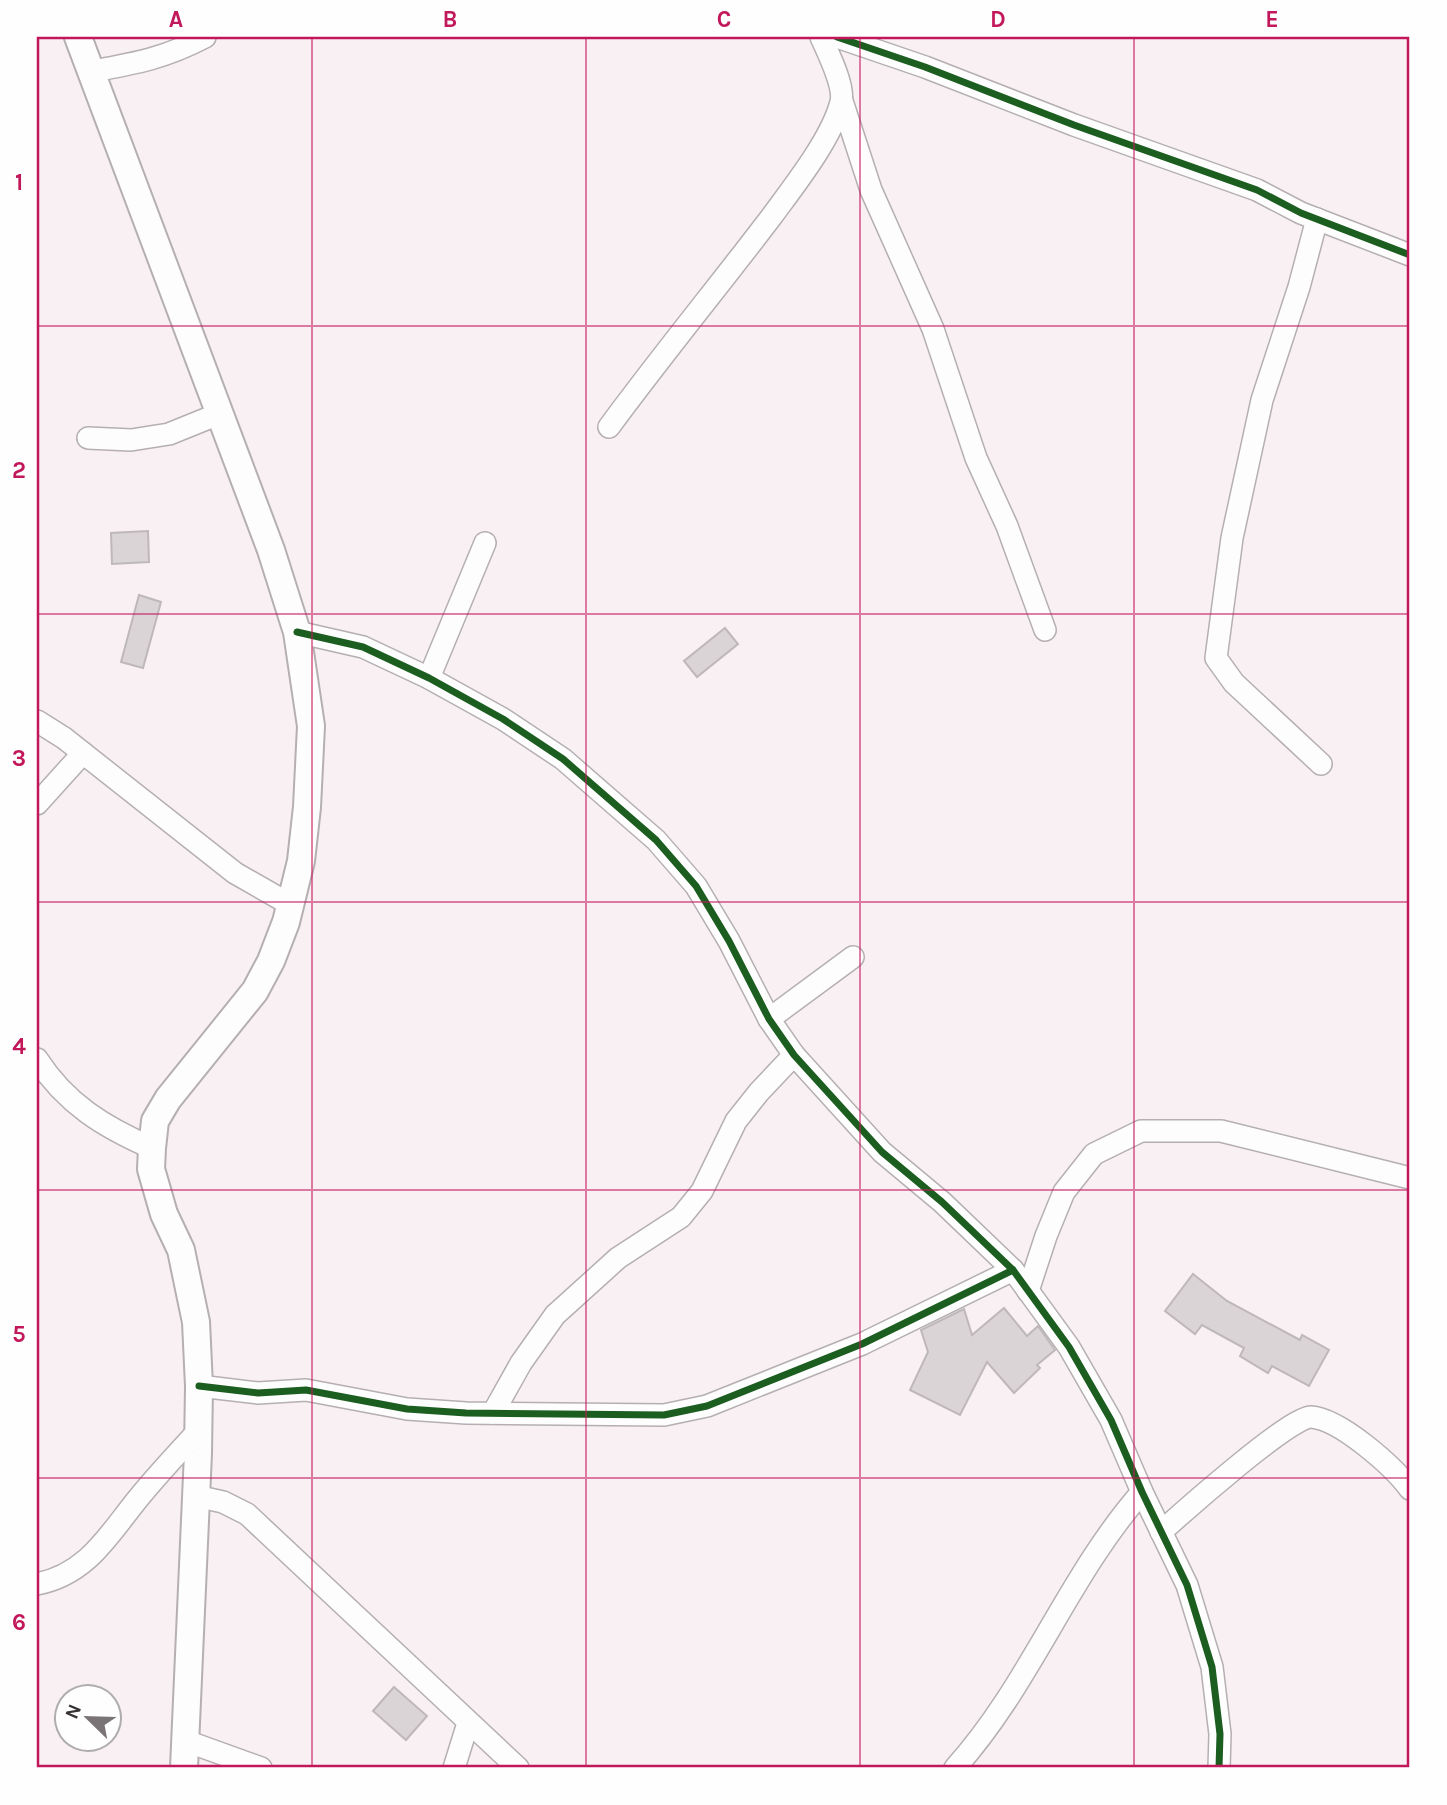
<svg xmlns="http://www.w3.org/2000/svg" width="1447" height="1805" viewBox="0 0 1447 1805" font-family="Karla,sans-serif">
	<rect width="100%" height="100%" fill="#f8f0f3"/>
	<g fill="#dad4d6" stroke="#beb8ba" stroke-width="2">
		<path d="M148,531L149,562L112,564L111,533Z"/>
		<path d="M139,595L161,602L143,668L121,662Z"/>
		<path d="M725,628L738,644L697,677L684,661Z"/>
		<path d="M1193,1274L1227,1301L1300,1340L1302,1335L1329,1350L1309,1386L1272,1366L1268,1373L1240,1356L1244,1348L1202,1325L1195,1334L1165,1311Z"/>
		<path d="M1004,1308L1027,1336L1038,1326L1055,1350L1037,1365L1040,1368L1014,1393L987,1362L960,1415L910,1390L928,1352L921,1330L964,1309L972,1335Z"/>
		<path d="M394,1687L427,1716L406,1740L373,1711Z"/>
	</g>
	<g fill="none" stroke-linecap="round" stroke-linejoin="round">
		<g stroke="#b5afb2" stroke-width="24">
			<g id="minor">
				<path d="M837,37L925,67L1074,125L1257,190L1301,213L1410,255"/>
				<path d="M93,71C137,63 165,58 205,37"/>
				<path d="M842,101L871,190L933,329L976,458L1007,526L1045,630"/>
				<path d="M1317,219L1299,287L1262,400L1232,538L1216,658L1234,683L1321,764"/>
				<path d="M609,427C662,355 718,287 772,216C794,186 832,138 841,102C845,86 828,53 821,37"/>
				<path d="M88,438L131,440L169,434L221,413"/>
				<path d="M297,632L363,647L429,678L503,719L563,759L656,840L696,886L729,941L769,1019L794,1055L882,1152L942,1202L1013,1270L1069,1347L1111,1420L1142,1492L1187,1585L1212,1667L1220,1734L1219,1768"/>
				<path d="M429,678L485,543"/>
				<path d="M37,721L64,738L235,873L291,905"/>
				<path d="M37,804L83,753"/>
				<path d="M769,1019L853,957"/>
				<path d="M37,1059C66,1104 104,1127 152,1148"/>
				<path d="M1028,1291L1046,1236L1064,1192L1094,1154L1141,1131H1221L1410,1178"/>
				<path d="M199,1386L258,1393L306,1390L407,1409L466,1413L664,1415L707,1406L862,1344L1013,1270"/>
				<path d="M493,1413L521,1363L555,1315L618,1258L681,1217L702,1191L736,1121L759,1092L794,1055"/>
				<path d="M196,1496L223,1502L247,1514L518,1768"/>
				<path d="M1161,1532C1182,1513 1291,1416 1311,1417C1340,1419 1393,1466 1410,1489"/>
				<path d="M37,1584C89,1574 110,1532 141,1495C159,1473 179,1452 198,1431"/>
				<path d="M186,1741L261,1768"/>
				<path d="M454,1768L468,1723"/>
				<path d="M955,1768C1030,1685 1068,1576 1142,1492"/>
			</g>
		</g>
		<g stroke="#b5afb2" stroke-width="30">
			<path id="major" d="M78,37L271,550L297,632L311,726L307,807L301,861L286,922L271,961L255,991L168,1099L155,1121L152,1148L151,1169L164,1214L181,1250L196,1322L199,1386L198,1453L184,1768"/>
		</g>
		<use href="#minor" stroke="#fefdfd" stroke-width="21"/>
		<use href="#major" stroke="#fefdfd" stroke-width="26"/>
		<g stroke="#fefefe" stroke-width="11">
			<g id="cycleway">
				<path d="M837,37L925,67L1074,125L1257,190L1301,213L1410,255"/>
				<path d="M297,632L363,647L429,678L503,719L563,759L656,840L696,886L729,941L769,1019L794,1055L882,1152L942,1202L1013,1270L1069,1347L1111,1420L1142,1492L1187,1585L1212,1667L1220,1734L1219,1768"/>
				<path d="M199,1386L258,1393L306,1390L407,1409L466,1413L664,1415L707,1406L862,1344L1013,1270"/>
			</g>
		</g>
		<use href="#cycleway" stroke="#1b5e20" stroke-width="7"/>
	</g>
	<path fill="none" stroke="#c2185b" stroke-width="2" stroke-opacity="0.55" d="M312,37V1768M586,37V1768M860,37V1768M1134,37V1768M37,326H1410M37,614H1410M37,902H1410M37,1190H1410M37,1478H1410"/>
	<rect width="1447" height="1805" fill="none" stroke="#fefefe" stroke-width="77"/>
	<g transform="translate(88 1718) rotate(293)"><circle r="33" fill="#fefefe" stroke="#aeacad" stroke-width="2"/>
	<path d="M0-5L12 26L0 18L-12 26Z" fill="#7a7476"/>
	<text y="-10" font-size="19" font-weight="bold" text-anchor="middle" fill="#363133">N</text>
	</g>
	<rect x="38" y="38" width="1370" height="1728" fill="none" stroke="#c2185b" stroke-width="2.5"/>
	<g font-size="23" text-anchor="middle" font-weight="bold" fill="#c2185b">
		<text x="176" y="27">A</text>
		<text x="450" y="27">B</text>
		<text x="724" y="27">C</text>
		<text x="998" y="27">D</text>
		<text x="1272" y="27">E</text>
		<text x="19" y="190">1</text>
		<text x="19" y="478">2</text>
		<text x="19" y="766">3</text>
		<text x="19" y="1054">4</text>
		<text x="19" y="1342">5</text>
		<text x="19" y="1630">6</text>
	</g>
</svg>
